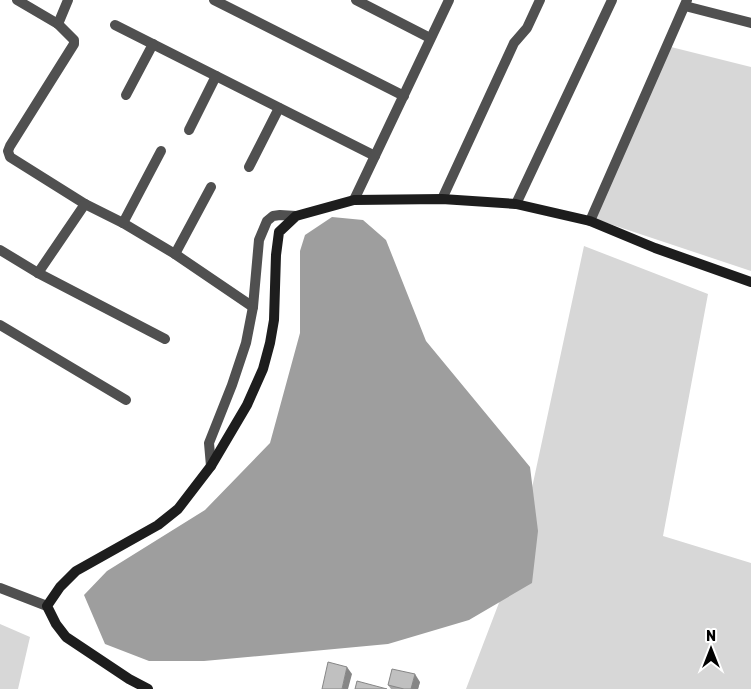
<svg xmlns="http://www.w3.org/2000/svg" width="751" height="689" viewBox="0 0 751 689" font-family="Rubik,sans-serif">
	<rect width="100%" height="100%" fill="#fff"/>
	<g fill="#d7d7d7">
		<path d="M671,47L751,67V271L595,219Z"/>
		<path d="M584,246L708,294L663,536L751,563V689H466L518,553Z"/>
		<path d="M0,624L30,637L18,689H0Z"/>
	</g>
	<path fill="#9e9e9e" d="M332,217L363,220L386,240L426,341L530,467L538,531L532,583L469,620L388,644L204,661H149L105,644L84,595L107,571L205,510L270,443L300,333V251L305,235Z"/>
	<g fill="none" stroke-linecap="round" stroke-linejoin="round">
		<g stroke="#505050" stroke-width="10">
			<path d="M17,0L58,24L74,40V44L10,146L8,151L10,157L85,204L123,223L175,254L253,307L259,240L267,221L273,216L280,215L296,216"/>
			<path d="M214,0L404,96"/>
			<path d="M356,0L430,38"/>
			<path d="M685,6L751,23"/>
			<path d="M58,24L68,0"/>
			<path d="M115,25L375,156"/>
			<path d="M126,95L153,44"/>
			<path d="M189,130L216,76"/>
			<path d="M249,167L279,108"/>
			<path d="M442,199L514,43L527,28L540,0"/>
			<path d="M354,200L449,0"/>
			<path d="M516,204L612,0"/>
			<path d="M590,221L687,0"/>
			<path d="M123,223L161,151"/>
			<path d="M0,250L38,273L165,339"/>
			<path d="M175,254L211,187"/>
			<path d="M38,273L85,204"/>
			<path d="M0,325L126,400"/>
			<path d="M211,466L209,443L232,385L246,343L253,307"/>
			<path d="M0,588L47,606"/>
		</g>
		<path stroke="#1d1d1d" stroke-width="10" d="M148,689L129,679L66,637L56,624L47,606L60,587L76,571L158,525L178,509L211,466L247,405L263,369L270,343L274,320L276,255L279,232L296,216L354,200L442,199L516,204L590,221L655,248L751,282"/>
	</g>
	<path fill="#a5a5a5" d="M420,682L418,689H391L388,685Z"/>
	<g fill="#868686">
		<path d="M347,667L352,674L348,689H342Z"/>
		<path d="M415,674L420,682L418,689H411Z"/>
	</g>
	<g fill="#c0c0c0" stroke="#868686">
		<path d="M328,662L347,667L342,689H322Z"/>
		<path d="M392,669L415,674L411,689H404L388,685Z"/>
		<path d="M357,681L387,689H355Z"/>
	</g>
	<g transform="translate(711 649)" stroke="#ffffff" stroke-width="4" paint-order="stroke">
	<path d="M0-4L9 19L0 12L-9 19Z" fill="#000000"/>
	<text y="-8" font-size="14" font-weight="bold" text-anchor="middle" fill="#000000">N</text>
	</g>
</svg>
